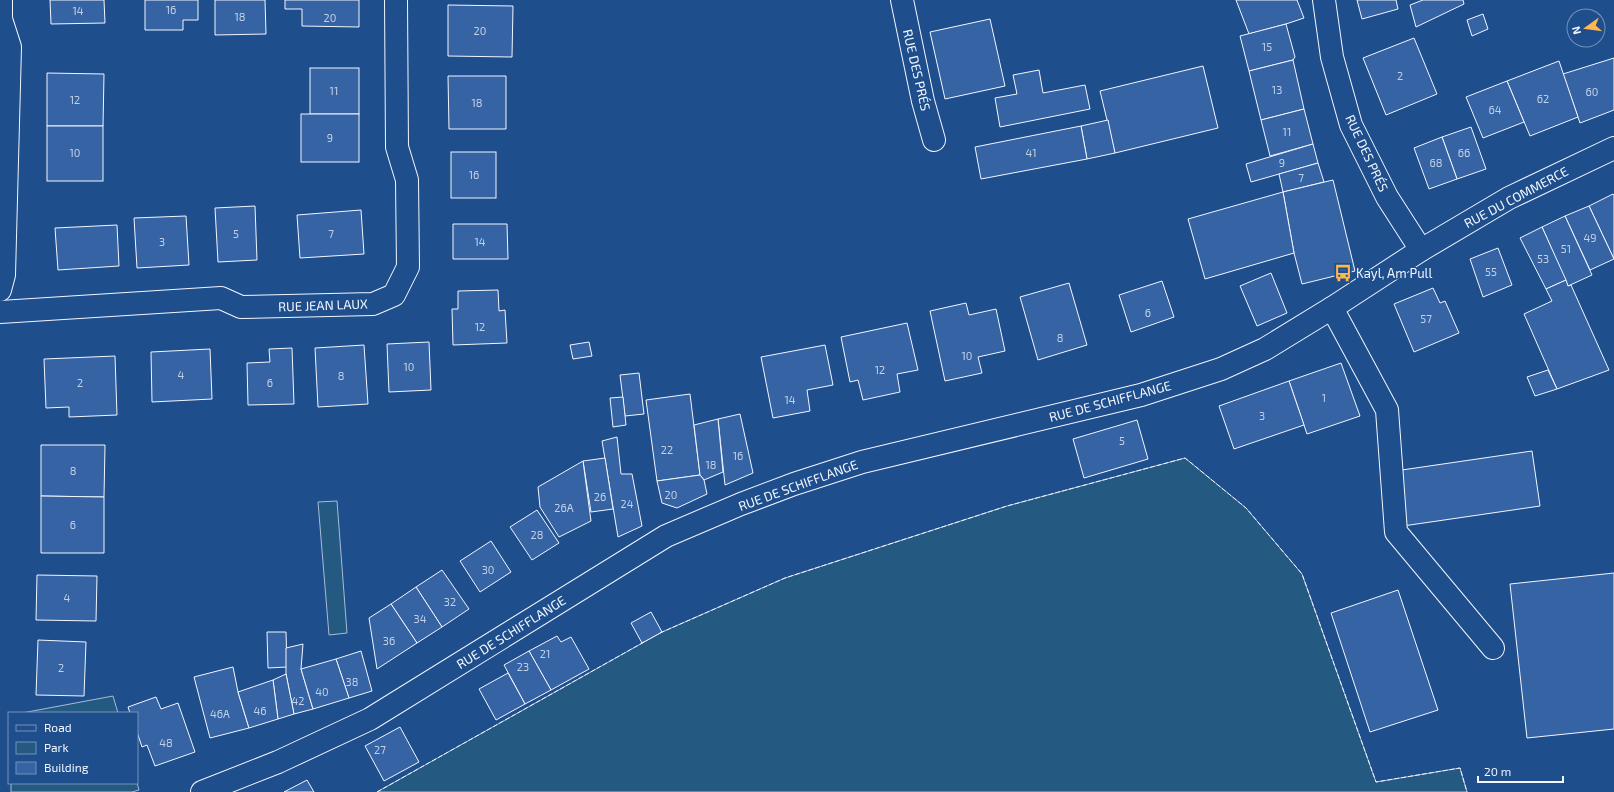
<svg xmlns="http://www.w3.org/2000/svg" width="1614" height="792" viewBox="0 0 1614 792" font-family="'Exo 2',sans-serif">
	<rect width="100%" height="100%" fill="#1f4e8c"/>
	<g fill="#245a82" stroke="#a8bbd7">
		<path d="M1185,458L1246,508L1302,574L1376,782L1460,768L1467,792H377L662,632L785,578L1007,506Z"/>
		<path d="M337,501L347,633L329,635L318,502Z"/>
		<path d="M113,696L118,713H22Z"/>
		<path d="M11,783H137L139,790L132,792H11Z"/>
	</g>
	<g fill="#3563a3" stroke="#f2f6ff">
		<path d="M50,0H104L105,23L51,24Z"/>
		<path d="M145,0H198V20H183V30H145Z"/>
		<path d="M215,0H265L266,34L215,35Z"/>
		<path d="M285,0H359V27L302,26V9H285Z"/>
		<path d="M1236,0H1297L1304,18L1286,24L1249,34Z"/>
		<path d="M1357,0H1396L1398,9L1362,19Z"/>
		<path d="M1423,0H1463L1464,4L1416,27L1410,5Z"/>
		<path d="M448,5L513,6L512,57L448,56Z"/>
		<path d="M1483,14L1488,29L1472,36L1467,20Z"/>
		<path d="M990,19L1005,86L945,99L930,32Z"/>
		<path d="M1286,24L1295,57L1293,60L1249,71L1240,36Z"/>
		<path d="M1414,38L1437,94L1386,115L1363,58Z"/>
		<path d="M1614,58V110L1580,123L1563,74Z"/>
		<path d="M1293,60L1304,109L1261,120L1249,71Z"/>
		<path d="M1559,61L1578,117L1530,136L1507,81Z"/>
		<path d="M1203,66L1218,128L1115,153L1100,91Z"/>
		<rect x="310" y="68" width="49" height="46"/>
		<path d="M1039,70L1043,93L1085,85L1090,109L1000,127L995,98L1017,94L1013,75Z"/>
		<path d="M47,73L104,74L103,126H47Z"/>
		<path d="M448,76H506V129H449Z"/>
		<path d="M1507,81L1524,122L1483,138L1466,97Z"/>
		<path d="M1304,109L1313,144L1270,156L1261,120Z"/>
		<rect x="301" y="114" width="58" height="48"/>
		<path d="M1108,120L1115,153L1087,159L1081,126Z"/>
		<rect x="47" y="126" width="56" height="55"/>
		<path d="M1081,126L1087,159L981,179L975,147Z"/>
		<path d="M1471,127L1486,169L1457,179L1442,137Z"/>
		<path d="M1442,137L1457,179L1429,189L1414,148Z"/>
		<path d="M1313,144L1318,163L1251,182L1246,164Z"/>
		<rect x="451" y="152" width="45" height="46"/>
		<path d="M1318,163L1324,182L1283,192L1279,174Z"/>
		<path d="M1333,180L1355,271L1302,284L1294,253L1283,192Z"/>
		<path d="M1283,192L1294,253L1205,279L1188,219Z"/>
		<path d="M1613,194L1614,195V259L1589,206Z"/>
		<path d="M255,206L257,260L218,262L215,208Z"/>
		<path d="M1589,206L1614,259L1590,270L1565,216Z"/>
		<path d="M361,210L364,254L300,258L297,215Z"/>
		<path d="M186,216L189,265L137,268L134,218Z"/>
		<path d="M1565,216L1592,275L1568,286L1542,227Z"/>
		<path d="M453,224H507L508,259H453Z"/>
		<path d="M117,225L119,266L58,270L55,228Z"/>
		<path d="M1542,227L1566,280L1546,289L1520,238Z"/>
		<path d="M1498,248L1512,285L1483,297L1470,259Z"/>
		<path d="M1271,273L1287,313L1257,326L1240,286Z"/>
		<path d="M1566,280L1568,286L1571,285L1609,370L1557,389L1524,314L1552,301L1546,289Z"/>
		<path d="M1162,281L1174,317L1131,332L1119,295Z"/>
		<path d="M1069,283L1087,345L1038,360L1020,297Z"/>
		<path d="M1433,288L1440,303L1445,301L1459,333L1414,352L1394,304Z"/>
		<path d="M498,290L499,311L505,310L507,343L453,345L452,309H458V291Z"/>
		<path d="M966,303L969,315L996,309L1005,351L978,357L982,373L945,381L930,311Z"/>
		<path d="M907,323L918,370L897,374L900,392L863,400L858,380L850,382L841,337Z"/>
		<path d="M429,342L431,390L389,392L387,344Z"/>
		<path d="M589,342L592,356L573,359L570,345Z"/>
		<path d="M364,345L368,404L318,407L315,348Z"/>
		<path d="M825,345L833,385L807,390L810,411L773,418L761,357Z"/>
		<path d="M292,348L294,404L248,405L247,363L270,362L269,349Z"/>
		<path d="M210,349L212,399L152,402L151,352Z"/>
		<path d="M115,356L117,415L69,417V407L46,408L44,359Z"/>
		<path d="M1341,363L1360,416L1307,434L1289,381Z"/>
		<path d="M1548,370L1557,389L1535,396L1527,377Z"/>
		<path d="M639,373L644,414L625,416L620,375Z"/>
		<path d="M1289,381L1304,425L1234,449L1219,406Z"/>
		<path d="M690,394L700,475L657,481L646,400Z"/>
		<path d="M623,397L626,425L613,427L610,398Z"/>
		<path d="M740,414L753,473L725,485L718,419Z"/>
		<path d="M718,419L723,472L704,480L700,475L694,425Z"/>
		<path d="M1137,420L1148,459L1084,478L1073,439Z"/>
		<path d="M617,437L621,474H632L642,526L618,537L602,441Z"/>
		<path d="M41,445H105L104,497L41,496Z"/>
		<path d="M1532,451L1540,506L1403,526L1395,471Z"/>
		<path d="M605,458L613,509L591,512L583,461Z"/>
		<path d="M583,461L591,521L559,537L540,507L538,487Z"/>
		<path d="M700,475L704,480L707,494L677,508L662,503L657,481Z"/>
		<path d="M41,496L104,497V553H41Z"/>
		<path d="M537,510L559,543L532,560L510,527Z"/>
		<path d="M491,541L511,572L480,592L460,561Z"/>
		<path d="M442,570L469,609L442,627L416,587Z"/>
		<path d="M1614,573V729L1527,738L1510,584Z"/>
		<path d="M37,575L97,576L96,621L36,620Z"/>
		<path d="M416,587L442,627L417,643L391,604Z"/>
		<path d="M1398,590L1438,710L1370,732L1331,613Z"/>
		<path d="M391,604L417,643L377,669L369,618Z"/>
		<path d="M651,612L662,632L642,643L631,623Z"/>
		<path d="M267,632H286L287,667L268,668Z"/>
		<path d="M557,636L561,642L571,637L589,669L551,690L529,651Z"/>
		<path d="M38,640L86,642L84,696L36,695Z"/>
		<path d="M303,644L301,669L313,709L294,714L286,674V648Z"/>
		<path d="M361,651L372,691L349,698L336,659Z"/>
		<path d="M529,651L551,690L525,704L504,665Z"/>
		<path d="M336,659L349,698L313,709L301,669Z"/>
		<path d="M233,667L238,692L249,728L210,738L194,677Z"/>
		<path d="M508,673L525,704L496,720L479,689Z"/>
		<path d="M286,674L294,714L278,719L273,680Z"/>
		<path d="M273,680L278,719L249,728L238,692Z"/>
		<path d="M156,697L161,709L178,703L195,752L155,766L147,745L142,747L137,732V713H130L128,707Z"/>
		<path d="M400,727L419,762L384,781L365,746Z"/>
		<path d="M307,780L314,792H284Z"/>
	</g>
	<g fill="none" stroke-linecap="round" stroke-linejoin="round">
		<g stroke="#f2f6ff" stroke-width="24">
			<g id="minor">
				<path d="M902,0L923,101L934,140"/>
				<path d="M1324,0L1332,57L1351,125L1387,197L1421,250"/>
				<path d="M0,290L4,275L10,47L1,19V0"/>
				<path d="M1332,308L1387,410L1396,532L1493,648"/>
				<path d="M0,312L221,298L241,307L373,304L394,295L408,267L407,180L397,147L396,0"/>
				<path d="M202,792L278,762L370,719L666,536L741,504L794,484L862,462L1141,395L1221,369L1265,349L1332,308L1421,250L1509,198L1614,148"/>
			</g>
		</g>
		<use href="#minor" stroke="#1f4e8c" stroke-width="22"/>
		<g stroke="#f2f6ff" stroke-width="1" stroke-dasharray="5 2" stroke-linecap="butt">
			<path d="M660,633L785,578L1007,506L1185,458L1246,508L1302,574L1376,782L1460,768L1467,792"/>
			<path d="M377,792L644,642"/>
		</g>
	</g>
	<defs>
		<g id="bus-bare" transform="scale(1.38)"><path d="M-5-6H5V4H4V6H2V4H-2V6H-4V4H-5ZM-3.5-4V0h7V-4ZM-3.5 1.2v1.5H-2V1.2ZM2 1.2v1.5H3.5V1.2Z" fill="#ffb74d" stroke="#1f4e8c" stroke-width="2.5" paint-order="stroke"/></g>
	</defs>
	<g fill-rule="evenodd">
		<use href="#bus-bare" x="1343" y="273"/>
	</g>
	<g text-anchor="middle" stroke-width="3" stroke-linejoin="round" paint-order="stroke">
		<g font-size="11" fill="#c3d1e8">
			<text x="171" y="14">16</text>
			<text x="78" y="15">14</text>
			<text x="240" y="21">18</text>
			<text x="330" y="22">20</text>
			<text x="480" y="35">20</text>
			<text x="1267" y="51">15</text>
			<text x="1400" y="80">2</text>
			<text x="1277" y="94">13</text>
			<text x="334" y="95">11</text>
			<text x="1592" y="96">60</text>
			<text x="1543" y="103">62</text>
			<text x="75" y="104">12</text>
			<text x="477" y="107">18</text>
			<text x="1495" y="114">64</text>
			<text x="1287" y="136">11</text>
			<text x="330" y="142">9</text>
			<text x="75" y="157">10</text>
			<text x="1031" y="157">41</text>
			<text x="1464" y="157">66</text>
			<text x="1282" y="167">9</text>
			<text x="1436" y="167">68</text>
			<text x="474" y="179">16</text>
			<text x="1301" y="182">7</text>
			<text x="236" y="238">5</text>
			<text x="331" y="238">7</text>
			<text x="1590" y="242">49</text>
			<text x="162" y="246">3</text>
			<text x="480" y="246">14</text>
			<text x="1566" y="253">51</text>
			<text x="1543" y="263">53</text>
			<text x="1491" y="276">55</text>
			<text x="1148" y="317">6</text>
			<text x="1426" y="323">57</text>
			<text x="480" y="331">12</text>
			<text x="1060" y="342">8</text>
			<text x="967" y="360">10</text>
			<text x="409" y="371">10</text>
			<text x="880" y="374">12</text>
			<text x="181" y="379">4</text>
			<text x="341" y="380">8</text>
			<text x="80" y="387">2</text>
			<text x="270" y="387">6</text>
			<text x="1324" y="402">1</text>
			<text x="790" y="404">14</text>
			<text x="1262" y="420">3</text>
			<text x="1122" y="445">5</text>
			<text x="667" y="454">22</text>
			<text x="738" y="460">16</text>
			<text x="711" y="469">18</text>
			<text x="73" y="475">8</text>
			<text x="671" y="499">20</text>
			<text x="600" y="501">26</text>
			<text x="627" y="508">24</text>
			<text x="564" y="512">26A</text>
			<text x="73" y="529">6</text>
			<text x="537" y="539">28</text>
			<text x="488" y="574">30</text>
			<text x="67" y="602">4</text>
			<text x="450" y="606">32</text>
			<text x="420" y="623">34</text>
			<text x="389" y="645">36</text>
			<text x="545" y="658">21</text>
			<text x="523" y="671">23</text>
			<text x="61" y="672">2</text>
			<text x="352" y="686">38</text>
			<text x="322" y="696">40</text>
			<text x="298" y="705">42</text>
			<text x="260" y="715">46</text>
			<text x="220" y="718">46A</text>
			<text x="166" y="747">48</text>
			<text x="380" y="754">27</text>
		</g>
		<g font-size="13" fill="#f2f6ff" stroke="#1f4e8c">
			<text transform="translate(917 70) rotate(77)" y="5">RUE DES PRÉS</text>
			<text transform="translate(1367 153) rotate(65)" y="5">RUE DES PRÉS</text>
			<text transform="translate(1516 197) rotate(-28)" y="5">RUE DU COMMERCE</text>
			<text transform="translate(323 305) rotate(-2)" y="5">RUE JEAN LAUX</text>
			<text transform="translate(1110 401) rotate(-15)" y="5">RUE DE SCHIFFLANGE</text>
			<text transform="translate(798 485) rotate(-20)" y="5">RUE DE SCHIFFLANGE</text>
			<text transform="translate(511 632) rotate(-32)" y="5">RUE DE SCHIFFLANGE</text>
		</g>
		<g font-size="13" fill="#f2f6ff" stroke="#1f4e8c" text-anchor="start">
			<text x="1356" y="278">Kayl, Am Pull</text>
		</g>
	</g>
	<rect x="8" y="712" width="130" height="72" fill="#1f4e8c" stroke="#7391ba"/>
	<rect x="16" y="725" width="20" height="6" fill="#1f4e8c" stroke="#7391ba"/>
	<text x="44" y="732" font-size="12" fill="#f2f6ff">Road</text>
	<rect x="16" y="742" width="20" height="12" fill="#245a82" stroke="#7391ba"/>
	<text x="44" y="752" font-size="12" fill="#f2f6ff">Park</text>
	<rect x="16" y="762" width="20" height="12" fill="#3563a3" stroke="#7391ba"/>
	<text x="44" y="772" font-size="12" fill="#f2f6ff">Building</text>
	<g transform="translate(1586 28) rotate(256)"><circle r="19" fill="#1f4e8c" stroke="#7391ba"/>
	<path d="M0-3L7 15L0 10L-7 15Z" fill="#ffb74d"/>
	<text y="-6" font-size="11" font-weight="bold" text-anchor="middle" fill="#f2f6ff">N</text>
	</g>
	<path d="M1478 776v6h85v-6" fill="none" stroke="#f2f6ff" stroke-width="2"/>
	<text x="1484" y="776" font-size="12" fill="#f2f6ff" stroke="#1f4e8c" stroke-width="3" paint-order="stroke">20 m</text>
</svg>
